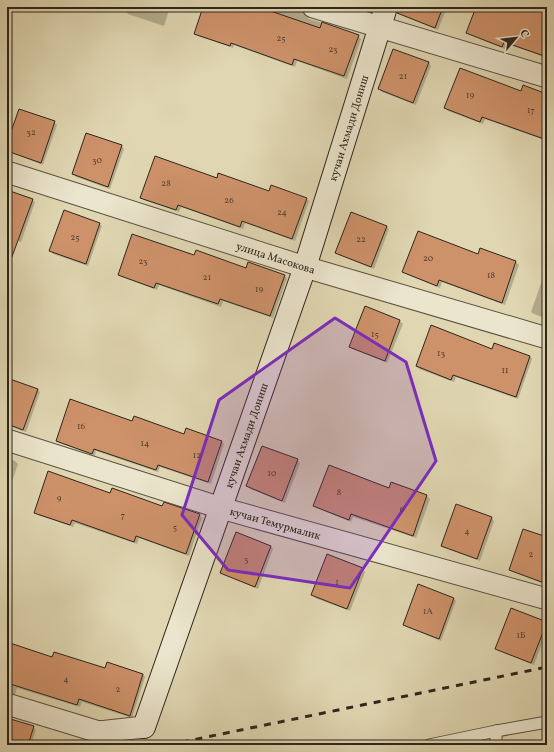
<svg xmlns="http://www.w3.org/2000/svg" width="554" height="752" viewBox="0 0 554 752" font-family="Vollkorn,serif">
	<rect width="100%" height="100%" fill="#e0d7b2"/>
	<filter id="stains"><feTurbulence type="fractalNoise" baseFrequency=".005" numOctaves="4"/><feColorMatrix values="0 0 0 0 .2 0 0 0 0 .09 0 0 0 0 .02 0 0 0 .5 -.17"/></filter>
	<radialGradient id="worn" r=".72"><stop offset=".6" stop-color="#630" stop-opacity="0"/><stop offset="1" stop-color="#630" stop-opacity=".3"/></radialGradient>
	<g fill="#0003">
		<path d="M127,7H170L164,26L128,14L126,11Z"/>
		<path d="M204,7H250L270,14L272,7H304V14L309,19L355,33L361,39L347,79L297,61L295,67L234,45L233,48L198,36L195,34Z"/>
		<path d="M350,7H368L366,12Z"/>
		<path d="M403,7H447L438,30L403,16L400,14Z"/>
		<path d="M477,7H518L547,12V58L507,44L505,49L470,35L467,33Z"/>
		<path d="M394,50L429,63L431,66L416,105L382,92L379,89Z"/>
		<path d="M521,92L547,95V141L485,119L483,124L448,111L446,108Z"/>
		<path d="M54,122L57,125L43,165L7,151V146Z"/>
		<path d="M87,134L122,146L124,149L110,189L76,177L73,174Z"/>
		<path d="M217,179L269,192L306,198L309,201L295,241L245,223L243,229L181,207L179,212L144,200L141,197Z"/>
		<path d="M7,191L32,200L35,202L21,242L7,237Z"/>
		<path d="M99,224L102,226L88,266L53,254L51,251Z"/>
		<path d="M386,226L389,229L374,269L339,255L336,252Z"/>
		<path d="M481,249L516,262L519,265L505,305L442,282L440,288L406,274L403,271L479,256Z"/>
		<path d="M195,257L247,269L284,276L287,278L273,318L223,301L221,307L159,285L157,290L122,277L119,275Z"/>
		<path d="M545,272H547V319L534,314L531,312Z"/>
		<path d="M365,307L400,321L403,324L387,363L353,349L350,347Z"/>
		<path d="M492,350L530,356L532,359L518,399L456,377L454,382L419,369L417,366Z"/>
		<path d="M7,379L37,389L40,392L26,432L7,425Z"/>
		<path d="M547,400V408L545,406Z"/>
		<path d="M133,422L185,435L222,442L224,444L211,484L160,467L158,472L96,451L95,456L60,443L57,441Z"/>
		<path d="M7,458L15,461L18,464L7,496Z"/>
		<path d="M297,460L300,463L285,503L250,489L247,486Z"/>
		<path d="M392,484L427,496L430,499L416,538L353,517L351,522L317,508L314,505L390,490Z"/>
		<path d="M111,494L200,515L202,518L189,556L139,538L137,544L75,523L73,527L38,515L35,512Z"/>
		<path d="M492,518L494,521L480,561L445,548L442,545Z"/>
		<path d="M547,538V585L513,572L510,570Z"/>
		<path d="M271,546L273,549L258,589L224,575L221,572Z"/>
		<path d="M363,569L365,572L350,611L315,598L313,595Z"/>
		<path d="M454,599L456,601L441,641L407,627L404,624Z"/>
		<path d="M546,623L547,631L534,665L499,651L497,649Z"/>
		<path d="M7,643L53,658L105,669L143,674L145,677L132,718L82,702L80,707L17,688L15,695H7Z"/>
		<path d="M7,719L33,727L36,730L31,745H7Z"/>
	</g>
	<g fill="#ce926b" stroke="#2d251c">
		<path d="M203,7H259L320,28L322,22L359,35L344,76L294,59L292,65L231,43L230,46L194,34Z"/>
		<path d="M398,7H443L435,28L397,13Z"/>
		<path d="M476,7H537L547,10V57L504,42L502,47L466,33Z"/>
		<path d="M393,49L429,62L413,103L378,89Z"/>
		<path d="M460,68L521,91L523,85L547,94V140L482,117L480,122L444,108Z"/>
		<path d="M19,109L55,121L41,163L7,151V143Z"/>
		<path d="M86,133L122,145L108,187L72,174Z"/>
		<path d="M155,156L217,178L218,173L269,191L271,185L307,198L292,239L242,221L240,227L178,205L176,210L140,198Z"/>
		<path d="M7,190L33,199L9,265L7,264Z"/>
		<path d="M64,210L100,223L86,264L49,251Z"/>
		<path d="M351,212L387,226L371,267L335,253Z"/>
		<path d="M418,231L478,254L480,248L516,261L502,303L439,280L437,286L402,272Z"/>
		<path d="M132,234L194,255L196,250L246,268L248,262L285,275L270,316L220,299L218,304L156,283L154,288L118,275Z"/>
		<path d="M365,306L400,320L385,361L349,347Z"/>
		<path d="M431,325L492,349L494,343L530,356L516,397L453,375L451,380L416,366Z"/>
		<path d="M7,378L38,389L23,430L7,424Z"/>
		<path d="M70,399L132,421L134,416L184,434L186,428L222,441L208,482L158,465L156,470L94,449L92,454L56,441Z"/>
		<path d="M262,446L298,459L282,501L246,486Z"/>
		<path d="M329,465L389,488L391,482L427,495L413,536L351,514L349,520L313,506Z"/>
		<path d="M48,471L110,493L112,488L162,506L164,502L200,514L186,554L136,536L134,542L72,520L70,525L34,513Z"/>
		<path d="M456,504L492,517L477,559L441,546Z"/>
		<path d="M523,529L547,537V584L509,570Z"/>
		<path d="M236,532L271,546L255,587L220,573Z"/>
		<path d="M327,554L363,568L347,609L311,595Z"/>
		<path d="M418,584L454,598L439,639L403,625Z"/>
		<path d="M511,608L547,622L531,663L495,649Z"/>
		<path d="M7,642L52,657L54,652L105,668L107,662L143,674L130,716L79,699L77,705L7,683Z"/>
		<path d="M7,718L34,726L28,745H7Z"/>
	</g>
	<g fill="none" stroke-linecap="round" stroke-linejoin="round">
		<g stroke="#5a5242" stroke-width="13">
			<g id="lane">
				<path d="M429,745L496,731"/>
				<path d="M496,745V731L547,722"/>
			</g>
		</g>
		<g stroke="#5a5242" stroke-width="23">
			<g id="street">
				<path d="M313,7L547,77"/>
				<path id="s1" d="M7,172L305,267L547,338"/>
				<path id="s2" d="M7,440L221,508L547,599"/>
				<path d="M7,704L99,732L144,727"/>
			</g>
		</g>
		<g stroke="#2d251c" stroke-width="24">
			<g id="secondary">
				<path id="s3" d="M144,727L305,267L386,7"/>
			</g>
		</g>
		<use href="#lane" stroke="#ebe5cd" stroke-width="11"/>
		<use href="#street" stroke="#ebe5cd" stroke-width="21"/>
		<use href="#secondary" stroke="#ebe5cd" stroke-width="22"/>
		<path stroke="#2d251c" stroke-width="3" stroke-dasharray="7 7" stroke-linecap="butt" d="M168,745L547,667"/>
	</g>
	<path fill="#7b2cbf" fill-opacity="0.2" stroke="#7b2cbf" stroke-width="3" stroke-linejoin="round" d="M335,318L406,362L436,461L350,588L228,570L182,515L219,400Z"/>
	<g text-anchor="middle" stroke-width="3" stroke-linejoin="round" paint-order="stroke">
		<g font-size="9" fill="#554030">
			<text x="281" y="41">25</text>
			<text x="333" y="52">23</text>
			<text x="403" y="79">21</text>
			<text x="470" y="98">19</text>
			<text x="531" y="113">17</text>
			<text x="31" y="135">32</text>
			<text x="97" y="163">30</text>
			<text x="166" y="186">28</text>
			<text x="229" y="203">26</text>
			<text x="282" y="215">24</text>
			<text x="75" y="240">25</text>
			<text x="361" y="242">22</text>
			<text x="428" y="261">20</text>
			<text x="143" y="264">23</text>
			<text x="491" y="278">18</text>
			<text x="207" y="280">21</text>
			<text x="259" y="292">19</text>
			<text x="375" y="337">15</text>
			<text x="441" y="356">13</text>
			<text x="505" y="373">11</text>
			<text x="81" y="429">16</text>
			<text x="145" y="446">14</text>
			<text x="197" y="458">12</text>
			<text x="272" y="476">10</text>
			<text x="339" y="495">8</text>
			<text x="59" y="501">9</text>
			<text x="402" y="512">6</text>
			<text x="123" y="518">7</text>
			<text x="175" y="530">5</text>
			<text x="467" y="534">4</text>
			<text x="531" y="557">2</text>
			<text x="246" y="562">3</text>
			<text x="337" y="585">1</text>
			<text x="428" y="614">1А</text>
			<text x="521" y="638">1Б</text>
			<text x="66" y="682">4</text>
			<text x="118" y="692">2</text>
		</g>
		<g font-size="11" fill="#2d251c" stroke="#ebe5cd">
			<text dy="4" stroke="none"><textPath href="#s3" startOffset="633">кучаи Ахмади Дониш</textPath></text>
			<text dy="4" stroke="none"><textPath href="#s1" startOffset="282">улица Масокова</textPath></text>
			<text dy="4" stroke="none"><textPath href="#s3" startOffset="309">кучаи Ахмади Дониш</textPath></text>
			<text dy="4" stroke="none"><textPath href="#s2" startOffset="281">кучаи Темурмалик</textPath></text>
		</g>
	</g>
	<rect width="554" height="752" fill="none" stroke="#e0d7b2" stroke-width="24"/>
	<rect x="8" y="8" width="538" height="736" fill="none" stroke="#2d251c" stroke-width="2"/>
	<rect x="12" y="12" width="530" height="728" fill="none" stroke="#2d251c"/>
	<g transform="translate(516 38) rotate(62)" stroke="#ebe5cd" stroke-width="3" paint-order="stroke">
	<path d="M0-3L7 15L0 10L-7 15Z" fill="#2d251c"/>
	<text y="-6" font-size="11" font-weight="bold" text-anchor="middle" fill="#2d251c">С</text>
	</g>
	<rect width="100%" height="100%" filter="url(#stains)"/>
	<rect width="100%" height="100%" fill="url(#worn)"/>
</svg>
